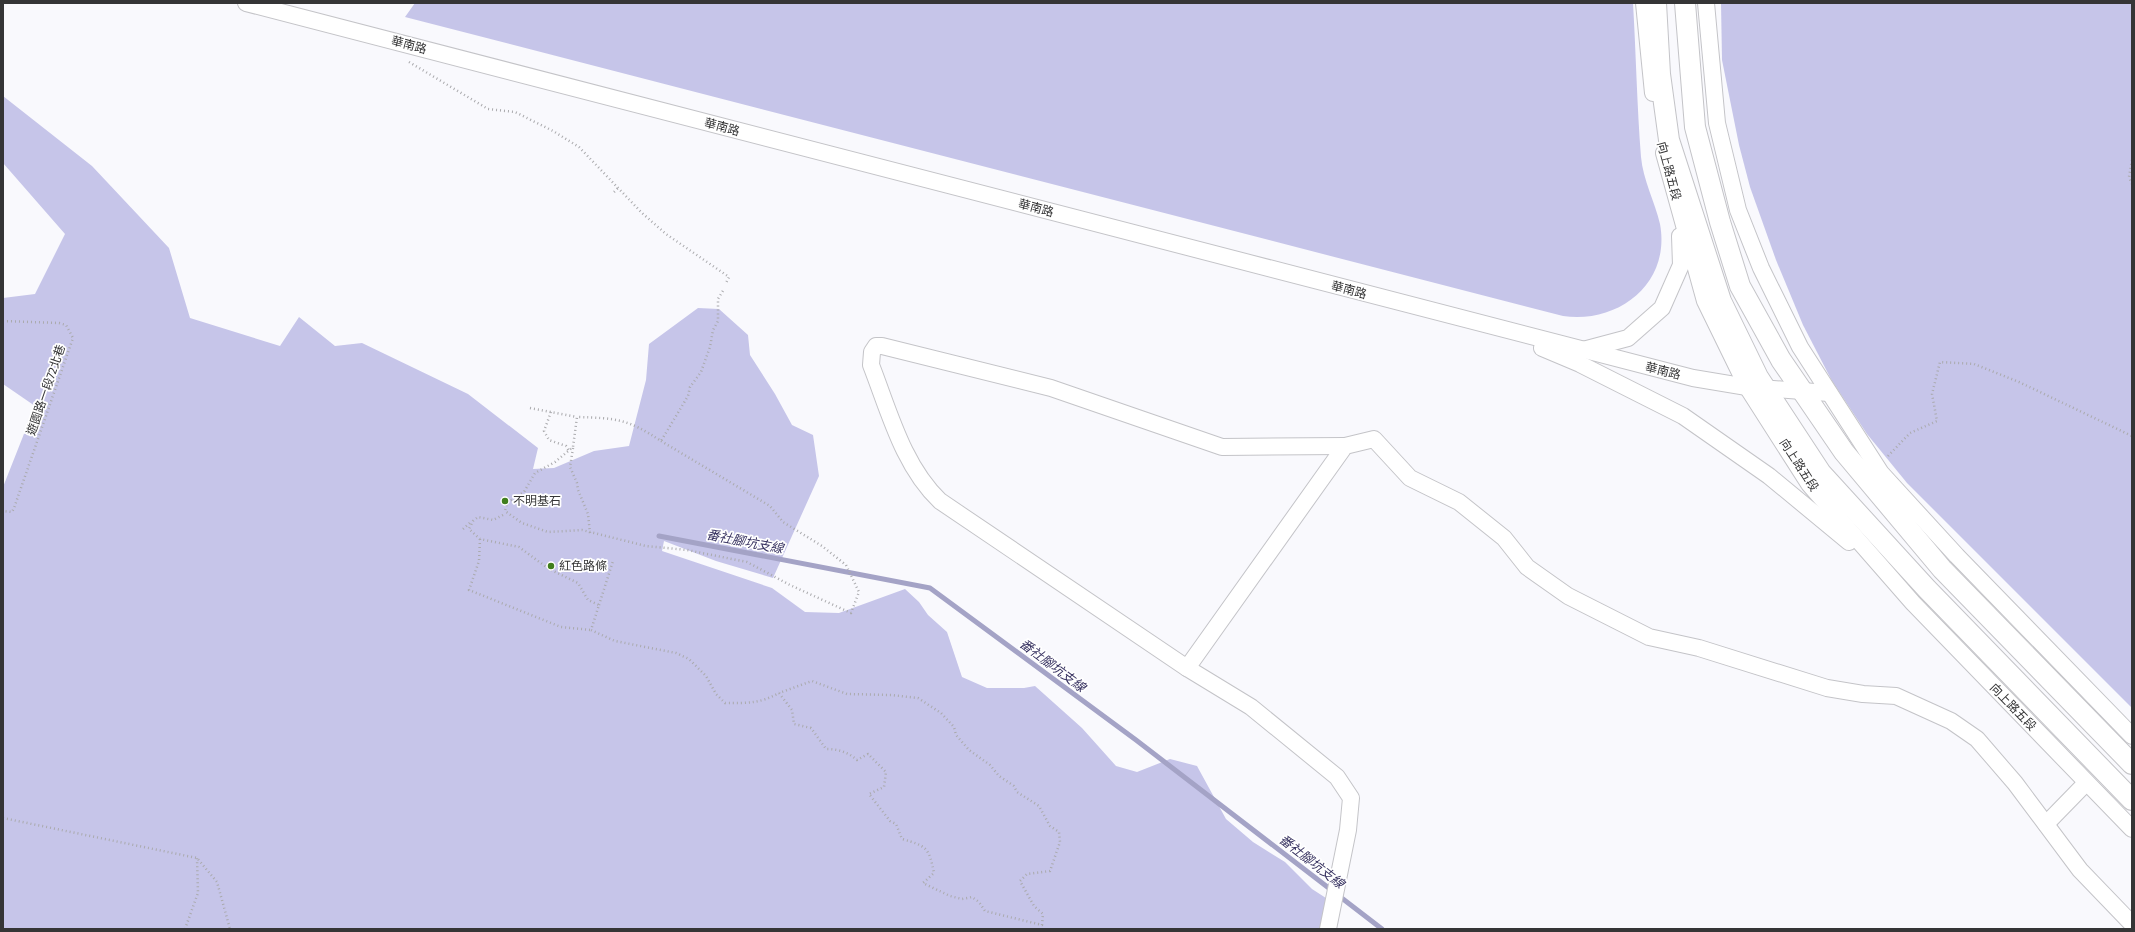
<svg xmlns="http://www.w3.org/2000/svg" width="2135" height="932" viewBox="0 0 2135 932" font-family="'Fira Sans','Noto Sans TC',sans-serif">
	<rect width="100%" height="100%" fill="#f9f9fd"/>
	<g fill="#c6c5e9">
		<path d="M415,3H1633C1636,54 1637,106 1641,157C1643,180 1655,202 1660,224C1671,284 1618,324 1563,316L405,17Z"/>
		<path d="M1721,3H2132V708L1907,483L1867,434L1832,381L1803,325L1776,260L1750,187L1739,145L1722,60Z"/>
		<path d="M3,96L92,166L169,248L190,318L280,346L299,317L335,346L362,343L468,394L538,448L533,469L554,468L594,451L629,446L646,380L649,344L698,308L719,309L748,335L750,355L775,394L792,425L813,435L819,476L773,578L716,561L664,541L662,551L772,588L805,612L839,613L905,589L919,602L928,615L947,632L962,677L987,688H1024L1035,686L1082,728L1116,766L1137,772L1170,759L1197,766L1226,819L1253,842L1285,862L1312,889L1329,900L1320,929H3V487L35,406L3,384V298L35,294L65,234L3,163Z"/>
	</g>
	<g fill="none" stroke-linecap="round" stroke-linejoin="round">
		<path stroke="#a4a3c6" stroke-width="5" d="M659,536L930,588L1136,740L1382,929"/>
		<g stroke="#c4c4c8" stroke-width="18">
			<g id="minor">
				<path d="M246,3L1693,378L1747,387L1829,393"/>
				<path d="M1644,3L1653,93"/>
				<path d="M1706,3L1717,123L1738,210L1761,268L1800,347L1881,473L1957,556L2132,736"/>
				<path d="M1664,153L1705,301L1747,387L1809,484L1913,603L2132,829"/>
				<path d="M1542,348L1580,364L1683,416L1769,476L1849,542"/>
				<path d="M1583,350L1628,338L1662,308L1681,265L1680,236"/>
				<path d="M1187,668L940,501C903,466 889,411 871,365L872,352L876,346H882L1051,388L1222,447L1345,446"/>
				<path d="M2046,824L2086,783"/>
				<path d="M1328,929L1348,830L1351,798L1337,777L1251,707L1187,668L1345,446L1374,439L1410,478L1459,502L1504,538L1527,567L1568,596L1649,637L1699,648L1827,688L1863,694L1896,696L1951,721L1977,739L2015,783L2080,870L2132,924"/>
			</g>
		</g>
		<g stroke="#c4c4c8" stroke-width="22">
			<g id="major">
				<path d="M1656,3L1660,74L1669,140L1721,301L1758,377L1821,473L1927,589L2132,800"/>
				<path d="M1685,3L1695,127L1720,222L1740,286L1781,360L1844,452L1942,569L2132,764"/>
			</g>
		</g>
		<g stroke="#aaaaad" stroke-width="2.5" stroke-dasharray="1 3" stroke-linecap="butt">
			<path d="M409,62L488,109L515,112L553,131L579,147L642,213L666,234L729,277L726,283"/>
			<path d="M2132,160L2129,177L2132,184"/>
			<path d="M614,192L618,188"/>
			<path d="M3,321L59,323L66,325L73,338L14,508L12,512L3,511"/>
			<path d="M530,408L577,417"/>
			<path d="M551,412L544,431L549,440L566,446L569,451"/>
			<path d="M661,441L770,506L783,522L822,546L846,565L859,592L851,613L790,585L747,562L687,550L646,546L582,530L548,532L522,523L505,511L507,503L524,492L535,473L555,462L573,447L577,417C616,418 628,419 661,441L688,396L690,387L701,372L710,347L713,330L718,321V299L724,289"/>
			<path d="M573,448L570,467L577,483L578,490L588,514L590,533"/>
			<path d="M1888,456L1910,433L1937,421L1932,394L1940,362L1974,364L2019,382L2132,436"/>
			<path d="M503,515L493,520L478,517L473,521L469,529L480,539L519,547L549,569L578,583L588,600L599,605L591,630L615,641L676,653L689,659L706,676L716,694L725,703C747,703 759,704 779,693L792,710L794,724L811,728L826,749C838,749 848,752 857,760L868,754L886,772L884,787L869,794L890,821L896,824L902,839C927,846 929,848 934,873L923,883L950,896L962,899L972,897L979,902L985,911L1042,925L1043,914L1034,906L1020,881L1027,874L1050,871L1060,842L1059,832L1050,826L1039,806L1017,792L1014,786L999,776L990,765L969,750L956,735L954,727L941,713L918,698L891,695L847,694L812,681L779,693"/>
			<path d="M463,529L472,521"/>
			<path d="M480,539L479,561L469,590L561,627L591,630"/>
			<path d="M599,605L613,561"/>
			<path d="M3,818L197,858L217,882L230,929"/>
			<path d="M185,929L198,893L197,858"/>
		</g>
		<use href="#minor" stroke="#fff" stroke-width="16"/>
		<use href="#major" stroke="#fff" stroke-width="20"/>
	</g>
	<g fill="#407e1c" stroke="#fff" stroke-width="1.5">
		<circle cx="505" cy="501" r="4"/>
		<circle cx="551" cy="566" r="4"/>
	</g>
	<g text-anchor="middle" stroke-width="3.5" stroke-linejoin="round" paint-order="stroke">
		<g font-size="12" fill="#353536" stroke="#fff">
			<text transform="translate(409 45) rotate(15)" y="4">華南路</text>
			<text transform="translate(722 127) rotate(15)" y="4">華南路</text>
			<text transform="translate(1669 171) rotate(75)" y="4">向上路五段</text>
			<text transform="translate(1036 208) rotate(15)" y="4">華南路</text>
			<text transform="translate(1349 290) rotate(15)" y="4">華南路</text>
			<text transform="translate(1663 371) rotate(14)" y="4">華南路</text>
			<text transform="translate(46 390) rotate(-71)" y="4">遊園路一段72北巷</text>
			<text transform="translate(1799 465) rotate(57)" y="4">向上路五段</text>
			<text transform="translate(2013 707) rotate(46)" y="4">向上路五段</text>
		</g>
		<g font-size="12" fill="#353536" stroke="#fff" text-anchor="start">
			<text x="513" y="505">不明基石</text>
			<text x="559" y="570">紅色路條</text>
		</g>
		<g font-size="13" font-style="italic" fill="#383361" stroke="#fff">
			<text transform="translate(745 541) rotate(11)" y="5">番社腳坑支線</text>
			<text transform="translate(1053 665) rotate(37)" y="5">番社腳坑支線</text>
			<text transform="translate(1312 861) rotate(38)" y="5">番社腳坑支線</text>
		</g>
	</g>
	<rect width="2135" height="932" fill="none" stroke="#353536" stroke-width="8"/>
</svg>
